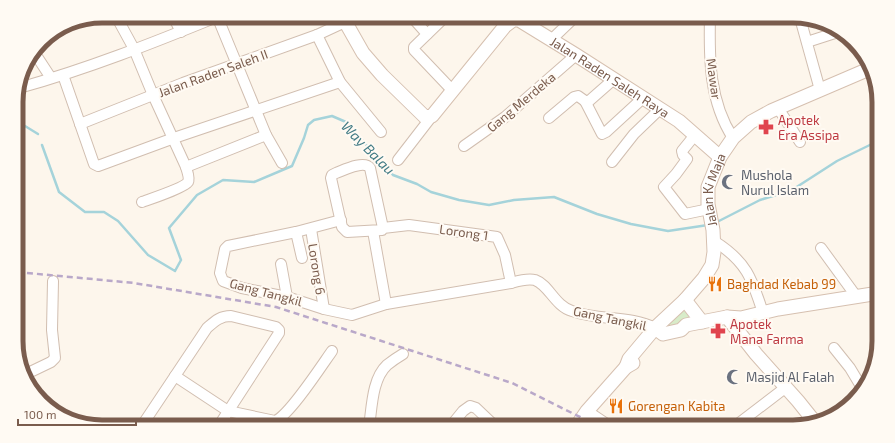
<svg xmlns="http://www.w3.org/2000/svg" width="895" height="443" viewBox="0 0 895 443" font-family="'Exo 2',sans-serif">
	<rect width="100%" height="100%" fill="#fdf6ec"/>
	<path fill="#d8ecc9" d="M685,309L693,319L665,327Z"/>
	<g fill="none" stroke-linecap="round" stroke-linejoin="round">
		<g stroke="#a5d3da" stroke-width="2.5">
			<path d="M16,126H25L38,134"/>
			<path d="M42,145L59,192L85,212H104L118,221L148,255L175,271L181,260L169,228L197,195L223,180L254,182L292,166L304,138L308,125L314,120L332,116L346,122L393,175L417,184L431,192L459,200L489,205L514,200L554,197L597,214L631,224L668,231L708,225"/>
			<path d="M717,222L760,200L792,190L837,161L878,141"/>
		</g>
		<g stroke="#d1beb0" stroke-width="12">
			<g id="street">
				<path d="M116,16L134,49L153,95L186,167C187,171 190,178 188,182C184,188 150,199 142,202"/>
				<path d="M173,16L181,32"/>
				<path d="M217,16L266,135L282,163"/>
				<path d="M411,16L427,34"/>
				<path d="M446,16L414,47V50L452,90"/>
				<path d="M710,16C709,58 709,101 733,138"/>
				<path d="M800,18L820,90"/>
				<path d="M317,35L340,82L381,132"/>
				<path d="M551,40L576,16"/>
				<path d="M807,42L835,33L838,31"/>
				<path d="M34,52L51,78"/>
				<path d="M63,75L94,164L98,166L174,138L340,82"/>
				<path d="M19,88C87,69 153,43 219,16"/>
				<path d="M585,101L602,134L606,132L643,98"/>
				<path d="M778,108L800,142"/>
				<path d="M549,118L574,97L578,96L585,101H589L614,79"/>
				<path d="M80,124L183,83L317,35L345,22"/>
				<path d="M695,135L682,151L683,155L687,159L676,174L664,187L685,214L709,209"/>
				<path d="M464,146L505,117L576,55"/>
				<path d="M398,160L432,116"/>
				<path d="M612,162L634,134L660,109"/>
				<path d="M186,167L266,135"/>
				<path d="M341,220L296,232L228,246L225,249L220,273L223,281L242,288L287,297L324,309L352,315L386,304L511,283C518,281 527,278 535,280C549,285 555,306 572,311C598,321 630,315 655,328"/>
				<path d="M383,228L370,168C364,160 344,170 336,173L332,175L331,178L342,227L347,232L382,230L383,228L409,225L497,237L505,255L511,283"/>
				<path d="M311,229L324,309"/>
				<path d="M373,231L386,304"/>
				<path d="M296,232L302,258"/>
				<path d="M714,241C746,261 752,278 763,313"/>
				<path d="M821,248L856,296"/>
				<path d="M281,264L287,297"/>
				<path d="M834,348L850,368L862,388"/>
				<path d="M26,374L51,362L55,358L52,330L53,281"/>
				<path d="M175,376L228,411L275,421C289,416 322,365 332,351"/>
				<path d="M587,411L611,427"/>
				<path d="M141,427L207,328C215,321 220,316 231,316L276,327L279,330V333L218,427"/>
				<path d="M369,427C372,407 372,379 387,365C392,361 398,357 403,354"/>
				<path d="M450,427L463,411L470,406L476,408L496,427"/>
				<path d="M734,427L785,388"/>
			</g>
		</g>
		<g stroke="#d6c0b0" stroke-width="15">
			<g id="secondary">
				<path id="s1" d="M342,16L363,53L382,75L425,117L432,116L505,26L513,20H519L576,55L679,121L720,157"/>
				<path d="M685,300L702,322"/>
				<path d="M727,317L756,354L798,401L814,421"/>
				<path d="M655,328L663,334L681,330L686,325L727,317L741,318L778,309L879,293"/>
				<path id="s2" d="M626,367L629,359L655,328L685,300L704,278L712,265L714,252L713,230L708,204V187L720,157L733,138L751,122L771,111L869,69"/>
				<path d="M576,427L587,411L626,367L633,363"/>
			</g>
		</g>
		<use href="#street" stroke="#fff" stroke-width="10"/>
		<use href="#secondary" stroke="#fff" stroke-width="13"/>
		<path stroke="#b9a8c9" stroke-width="2.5" stroke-dasharray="6 4" stroke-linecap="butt" d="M17,272L134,283L276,307L512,383L582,418L596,427"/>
	</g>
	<defs>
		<g id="pharmacy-bare" transform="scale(1.2)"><path d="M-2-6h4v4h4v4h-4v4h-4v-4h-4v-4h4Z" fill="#e0444e" stroke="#fffaf3" stroke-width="2.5" paint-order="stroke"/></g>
		<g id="mosque-bare" transform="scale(1.2)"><path d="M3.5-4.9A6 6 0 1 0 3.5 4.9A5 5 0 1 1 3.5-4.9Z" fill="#6b7280" stroke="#fffaf3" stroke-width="2.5" paint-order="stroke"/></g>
		<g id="restaurant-bare" transform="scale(1.2)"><path d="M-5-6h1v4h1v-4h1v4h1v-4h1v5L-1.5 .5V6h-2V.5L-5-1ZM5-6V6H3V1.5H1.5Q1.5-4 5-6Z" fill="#e8710a" stroke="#fffaf3" stroke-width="2.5" paint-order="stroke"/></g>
	</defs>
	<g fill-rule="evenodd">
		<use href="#pharmacy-bare" x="766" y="127"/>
		<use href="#mosque-bare" x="729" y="182"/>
		<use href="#restaurant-bare" x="715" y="284"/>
		<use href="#pharmacy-bare" x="718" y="331"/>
		<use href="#mosque-bare" x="734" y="377"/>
		<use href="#restaurant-bare" x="616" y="406"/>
	</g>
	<g text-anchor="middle" stroke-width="4" stroke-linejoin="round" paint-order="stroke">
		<g font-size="13" fill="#7a5c4d" stroke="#fffaf3">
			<text transform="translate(213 73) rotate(-20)" y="5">Jalan Raden Saleh II</text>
			<text dy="5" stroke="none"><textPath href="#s1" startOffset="378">Jalan Raden Saleh Raya</textPath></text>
			<text transform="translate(714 79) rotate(82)" y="5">Mawar</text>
			<text transform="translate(521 102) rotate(-40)" y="5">Gang Merdeka</text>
			<text dy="5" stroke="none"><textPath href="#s2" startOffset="211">Jalan Ki Maja</textPath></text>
			<text transform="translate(464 232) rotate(8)" y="5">Lorong 1</text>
			<text transform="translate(317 269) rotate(81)" y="5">Lorong 6</text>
			<text transform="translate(266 292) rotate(15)" y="5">Gang Tangkil</text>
			<text transform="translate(610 318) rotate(12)" y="5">Gang Tangkil</text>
		</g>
		<g font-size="13" fill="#be3a42" stroke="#fffaf3" text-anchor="start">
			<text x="778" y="125">Apotek<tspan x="778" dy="15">Era Assipa</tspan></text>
			<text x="730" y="329">Apotek<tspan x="730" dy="15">Mana Farma</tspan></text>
		</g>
		<g font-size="13" fill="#5b616d" stroke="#fffaf3" text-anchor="start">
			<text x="741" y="180">Mushola<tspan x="741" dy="15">Nurul Islam</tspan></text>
			<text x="746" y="382">Masjid Al Falah</text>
		</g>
		<g font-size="13" fill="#c56008" stroke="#fffaf3" text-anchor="start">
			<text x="727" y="289">Baghdad Kebab 99</text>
			<text x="628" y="411">Gorengan Kabita</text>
		</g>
		<g font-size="14" font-style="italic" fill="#437c86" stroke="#fffaf3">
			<text transform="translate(368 148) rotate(45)" y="5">Way Balau</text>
		</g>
	</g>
	<path d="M0 0H895V443H0ZM102 23H793A79 79 0 0 1 872 102V341A79 79 0 0 1 793 420H102A79 79 0 0 1 23 341V102A79 79 0 0 1 102 23Z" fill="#fffaf3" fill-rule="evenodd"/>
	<path fill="none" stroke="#7a5c4d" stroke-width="5" d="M102 23H793A79 79 0 0 1 872 102V341A79 79 0 0 1 793 420H102A79 79 0 0 1 23 341V102A79 79 0 0 1 102 23Z"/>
	<path d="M18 419v6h118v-6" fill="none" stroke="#7a5c4d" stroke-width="2"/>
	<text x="24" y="419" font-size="12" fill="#7a5c4d" stroke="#fffaf3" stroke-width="3" paint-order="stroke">100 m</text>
</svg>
